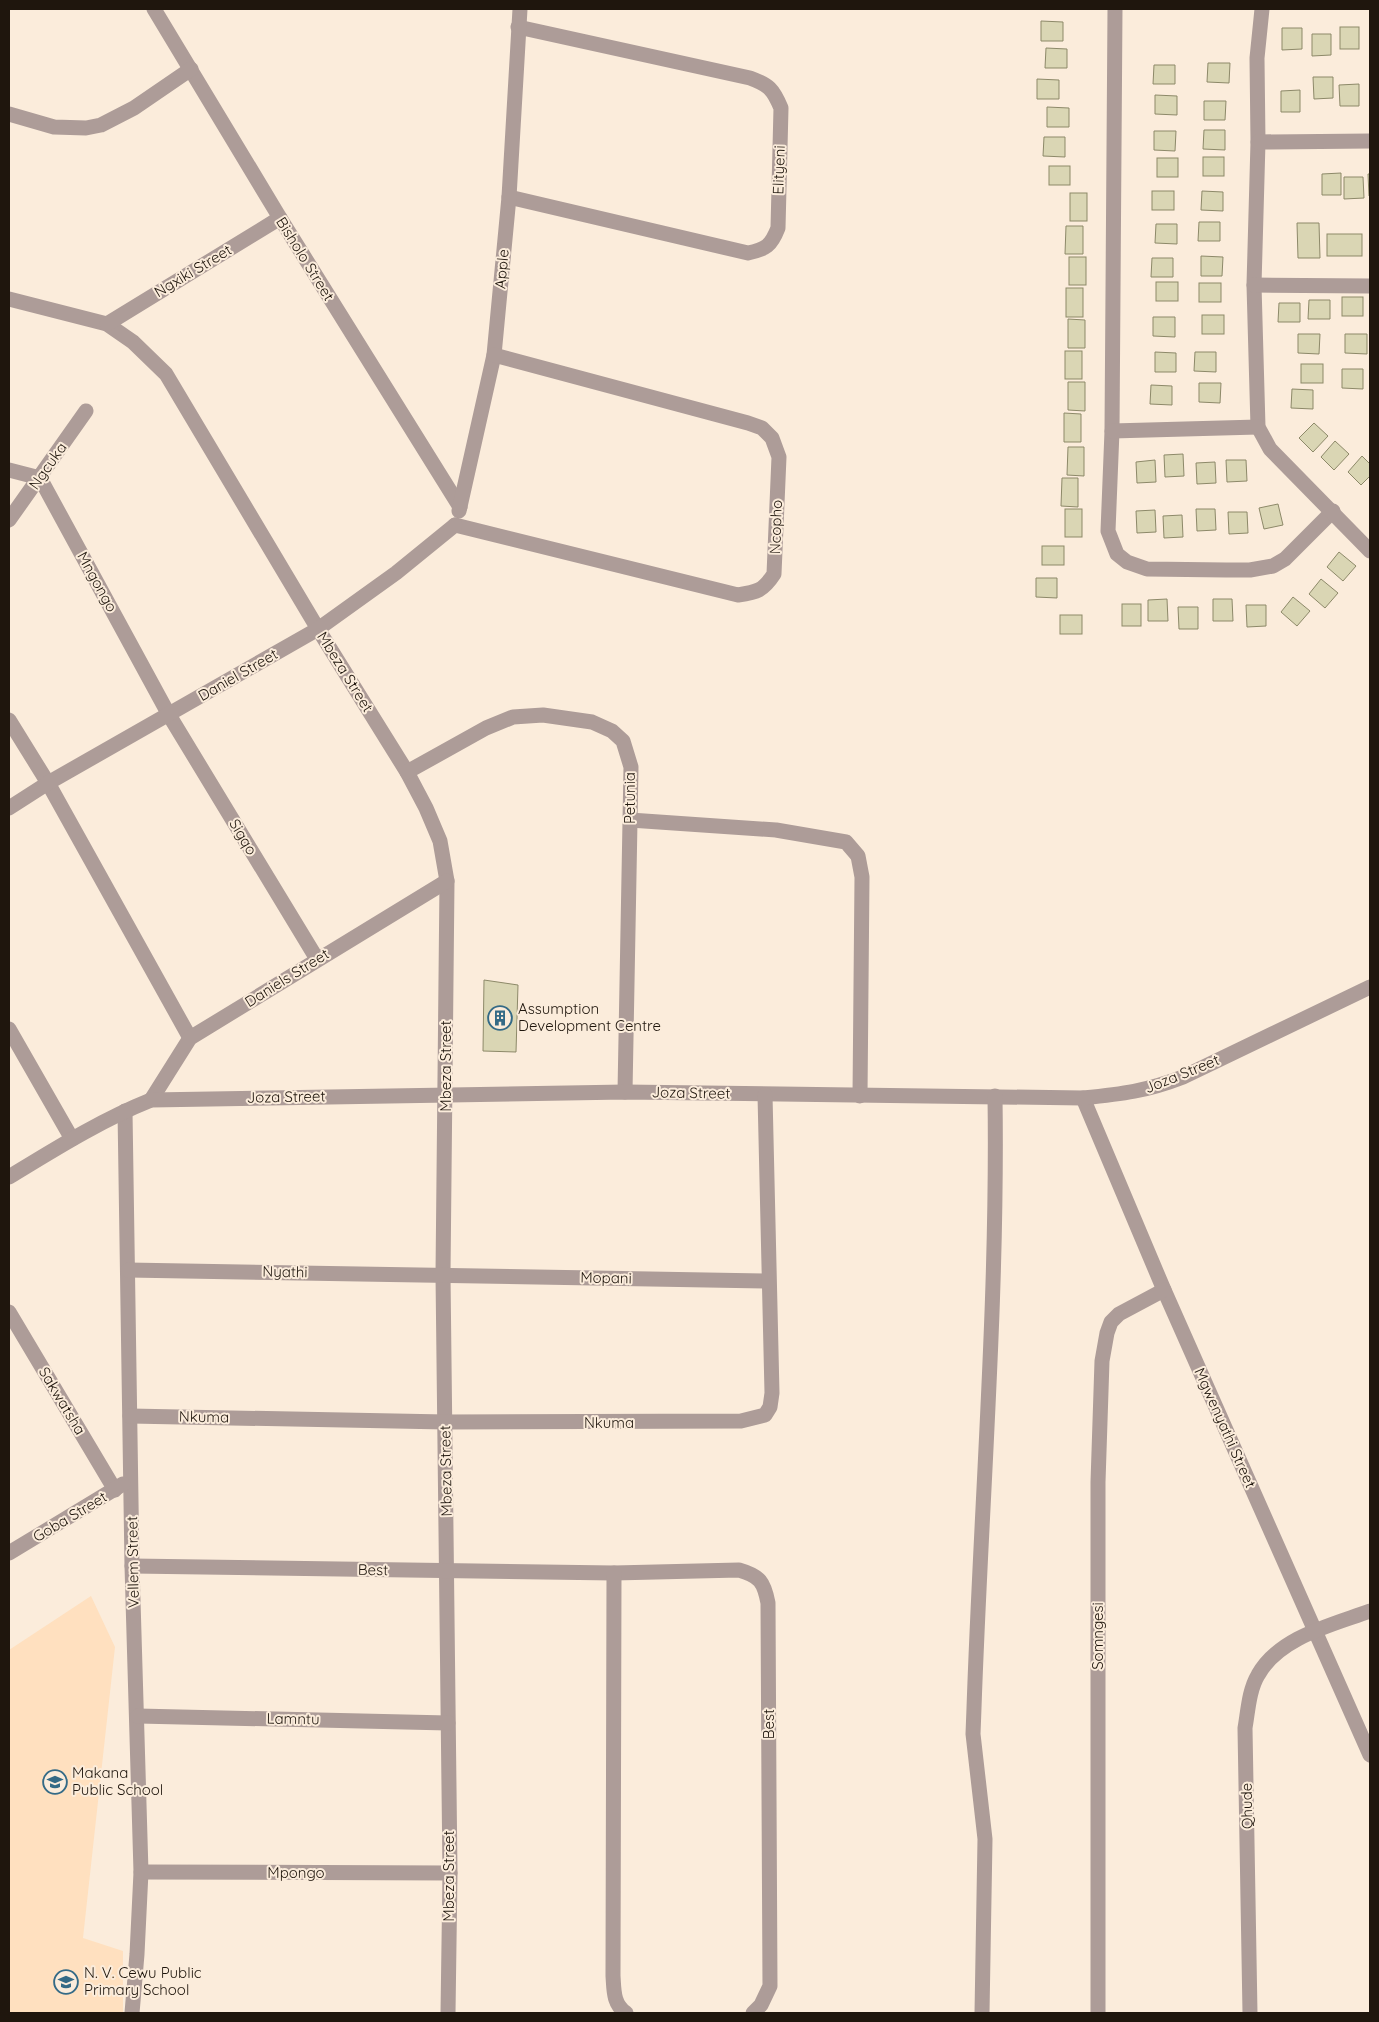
<svg xmlns="http://www.w3.org/2000/svg" width="1379" height="2022" viewBox="0 0 1379 2022" font-family="Quicksand,sans-serif">
	<rect width="100%" height="100%" fill="#fbecdb"/>
	<path fill="#ffe0bf" d="M91,1596L115,1647L83,1938L123,1951V2013H9V1650Z"/>
	<g fill="#dad6b4" stroke="#8d8969">
		<path d="M1041,21L1063,22V41H1041Z"/>
		<rect x="1340" y="27" width="19" height="22"/>
		<path d="M1282,28H1302V49L1282,50Z"/>
		<path d="M1312,34H1331V55L1312,56Z"/>
		<path d="M1046,48L1067,49V68H1045Z"/>
		<path d="M1208,63H1230L1229,83L1207,82Z"/>
		<path d="M1154,65H1175V84H1153Z"/>
		<path d="M1313,77H1333V98L1314,99Z"/>
		<path d="M1037,79L1059,80V99H1037Z"/>
		<path d="M1359,84V106H1340L1339,85Z"/>
		<path d="M1300,90V112H1281V91Z"/>
		<path d="M1155,95L1177,96V115L1155,114Z"/>
		<path d="M1204,101H1226L1225,120H1204Z"/>
		<path d="M1047,107L1069,108V127H1047Z"/>
		<path d="M1204,130H1225V150L1203,149Z"/>
		<path d="M1154,131H1176L1175,151L1154,150Z"/>
		<path d="M1044,137H1065V157L1043,156Z"/>
		<rect x="1203" y="157" width="21" height="19"/>
		<rect x="1157" y="158" width="21" height="19"/>
		<rect x="1049" y="166" width="21" height="19"/>
		<path d="M1341,173V195H1322V174Z"/>
		<path d="M1368,174H1370V196H1369Z"/>
		<path d="M1344,177H1363L1364,198L1344,199Z"/>
		<rect x="1152" y="191" width="22" height="19"/>
		<path d="M1202,191L1223,192V211L1201,210Z"/>
		<rect x="1070" y="193" width="17" height="28"/>
		<path d="M1199,222H1220V241H1198Z"/>
		<path d="M1297,223H1319L1320,258H1298Z"/>
		<path d="M1156,224H1177V244L1155,243Z"/>
		<path d="M1066,226H1083V254H1065Z"/>
		<rect x="1327" y="234" width="35" height="22"/>
		<path d="M1201,256L1223,257L1222,276H1201Z"/>
		<rect x="1069" y="257" width="17" height="28"/>
		<path d="M1152,258H1173V277H1151Z"/>
		<rect x="1156" y="282" width="22" height="19"/>
		<rect x="1199" y="283" width="22" height="19"/>
		<rect x="1066" y="288" width="17" height="29"/>
		<rect x="1342" y="297" width="21" height="19"/>
		<path d="M1309,300H1330V319H1308Z"/>
		<path d="M1279,303H1300V322H1278Z"/>
		<rect x="1202" y="315" width="22" height="19"/>
		<path d="M1153,317H1175V337L1153,336Z"/>
		<path d="M1068,319L1085,320V348H1068Z"/>
		<path d="M1298,334H1320L1319,354L1298,353Z"/>
		<path d="M1345,334H1367V354L1345,353Z"/>
		<rect x="1065" y="351" width="17" height="28"/>
		<path d="M1155,352L1176,353V372H1155Z"/>
		<path d="M1195,352H1216V372L1194,371Z"/>
		<rect x="1301" y="364" width="22" height="19"/>
		<path d="M1342,369H1363V389L1342,388Z"/>
		<path d="M1068,382H1085V411L1068,410Z"/>
		<path d="M1199,383H1221L1220,403L1199,402Z"/>
		<path d="M1151,385L1172,386V405L1150,404Z"/>
		<path d="M1292,389L1313,390V409L1291,408Z"/>
		<path d="M1064,413L1081,414V442H1064Z"/>
		<path d="M1314,423L1328,436L1313,452L1299,438Z"/>
		<path d="M1335,441L1349,454L1334,470L1321,457Z"/>
		<path d="M1068,447H1084V476L1067,475Z"/>
		<path d="M1183,454L1184,476L1165,477L1164,455Z"/>
		<path d="M1362,456L1370,464V476L1361,485L1348,472Z"/>
		<path d="M1155,460L1156,482L1137,483L1136,462Z"/>
		<path d="M1226,460H1246L1247,481L1227,482Z"/>
		<path d="M1215,462L1216,483L1197,484L1196,463Z"/>
		<path d="M1062,478H1078V507L1061,506Z"/>
		<path d="M1278,504L1283,525L1264,529L1259,508Z"/>
		<rect x="1065" y="509" width="17" height="28"/>
		<path d="M1196,509H1215L1216,530L1197,531Z"/>
		<path d="M1155,510L1156,532L1137,533L1136,511Z"/>
		<path d="M1228,512H1247L1248,533L1229,534Z"/>
		<path d="M1182,515L1183,537L1164,538L1163,516Z"/>
		<rect x="1042" y="546" width="22" height="19"/>
		<path d="M1339,552L1356,566L1343,581L1327,567Z"/>
		<path d="M1036,578H1057V598L1036,597Z"/>
		<path d="M1321,579L1338,593L1325,608L1309,594Z"/>
		<path d="M1293,597L1310,611L1297,626L1281,612Z"/>
		<path d="M1167,599L1168,621H1148V600Z"/>
		<path d="M1213,599H1232L1233,621H1213Z"/>
		<rect x="1122" y="604" width="19" height="22"/>
		<path d="M1246,605H1266V626L1247,627Z"/>
		<path d="M1178,607H1198V629H1179Z"/>
		<rect x="1060" y="615" width="22" height="19"/>
		<path d="M484,980L518,985L516,1052L483,1051Z"/>
	</g>
	<g fill="none" stroke-linecap="round" stroke-linejoin="round">
		<g stroke="#ad9c98" stroke-width="15">
			<path d="M154,9L280,218L460,507"/>
			<path d="M1115,9L1112,431L1108,531L1117,554L1127,562L1147,569L1226,570H1250L1273,566L1285,559L1333,511"/>
			<path d="M1262,9L1257,58L1258,142L1254,285L1258,427L1270,449L1370,551"/>
			<path d="M9,114L54,127L86,128L101,125L134,108L191,69"/>
			<path d="M1258,142L1370,141"/>
			<path d="M509,197L748,253C766,249 771,246 778,228L781,108C773,89 769,85 750,78L518,27"/>
			<path d="M1254,285L1370,286"/>
			<path d="M9,299L107,324L133,342L166,374L318,629L407,772L426,808L440,841L447,881L443,1275L450,1873L448,2013"/>
			<path d="M107,324L280,218"/>
			<path d="M1112,431L1258,427"/>
			<path d="M9,470L40,478L169,715L317,959"/>
			<path d="M459,511L494,355L509,197L520,9"/>
			<path d="M9,520L86,411"/>
			<path d="M455,525L738,595C757,592 763,591 774,574L779,457L772,438L762,428L748,423L494,355"/>
			<path d="M9,720L48,783L190,1038"/>
			<path d="M407,772L486,728L513,717L543,715L592,722L612,731L623,741L631,767L625,1092"/>
			<path d="M9,808L48,783L318,629L396,573L455,525"/>
			<path d="M630,820L776,830L846,842L858,856L862,877L860,1096"/>
			<path d="M9,1029L72,1139"/>
			<path d="M1083,1098L1164,1290L1370,1755"/>
			<path d="M151,1100L190,1038L447,881"/>
			<path d="M125,1111L132,1566L141,1872L137,1954L132,2013"/>
			<path d="M9,1177C55,1149 101,1120 151,1100L625,1092L1083,1098C1122,1094 1147,1091 1183,1077L1370,987"/>
			<path d="M128,1270L768,1281"/>
			<path d="M9,1312L115,1490"/>
			<path d="M130,1416L446,1422L741,1421L765,1415L770,1407L772,1393L765,1095"/>
			<path d="M9,1553L123,1484"/>
			<path d="M132,1566L614,1573L739,1570C760,1576 764,1582 768,1603L770,1986L761,2005L753,2013"/>
			<path d="M614,1573L613,1976C614,1990 613,2004 626,2013"/>
			<path d="M138,1716L448,1723"/>
			<path d="M141,1872L450,1873"/>
			<path d="M982,2013L985,1839L973,1734L974,1708C981,1504 998,1300 995,1096"/>
			<path d="M1098,2013V1482L1102,1361L1107,1333L1111,1322L1119,1314L1164,1290"/>
			<path d="M1250,2013L1245,1728C1248,1711 1249,1690 1258,1675C1279,1637 1332,1625 1370,1611"/>
		</g>
	</g>
	<defs>
		<g id="building-ring" transform="scale(1.25)"><circle r="9.5" fill="#fbecdb" stroke="#346a86" stroke-width="1.5"/><path d="M-4-6H4V6H1V3H-1V6H-4ZM-2.5-4.3h1.7v1.8h-1.7ZM.8-4.3h1.7v1.8H.8ZM-2.5-1h1.7V.8h-1.7ZM.8-1h1.7V.8H.8Z" fill="#346a86"/></g>
		<g id="school-ring" transform="scale(1.25)"><circle r="9.5" fill="#fbecdb" stroke="#346a86" stroke-width="1.5"/><path d="M0-5L7-2L0 1L-7-2ZM-4 1L0 2.5L4 1V4Q0 6-4 4Z" fill="#346a86"/></g>
	</defs>
	<g fill-rule="evenodd">
		<use href="#building-ring" x="500" y="1018"/>
		<use href="#school-ring" x="55" y="1782"/>
		<use href="#school-ring" x="66" y="1982"/>
	</g>
	<g text-anchor="middle" stroke-width="4" stroke-linejoin="round" paint-order="stroke">
		<g font-size="15" fill="#1f160d" stroke="#fbecdb">
			<text transform="translate(779 170) rotate(-88)" y="5">Elityeni</text>
			<text transform="translate(305 259) rotate(58)" y="5">Bisholo Street</text>
			<text transform="translate(502 269) rotate(-85)" y="5">Apple</text>
			<text transform="translate(193 271) rotate(-31)" y="5">Ngxiki Street</text>
			<text transform="translate(48 466) rotate(-55)" y="5">Ngcuka</text>
			<text transform="translate(776 527) rotate(-88)" y="5">Ncopho</text>
			<text transform="translate(97 582) rotate(61)" y="5">Mngongo</text>
			<text transform="translate(345 672) rotate(58)" y="5">Mbeza Street</text>
			<text transform="translate(238 675) rotate(-30)" y="5">Daniel Street</text>
			<text transform="translate(630 798) rotate(-90)" y="5">Petunia</text>
			<text transform="translate(243 837) rotate(59)" y="5">Sigqo</text>
			<text transform="translate(287 978) rotate(-32)" y="5">Daniels Street</text>
			<text transform="translate(446 1066) rotate(-90)" y="5">Mbeza Street</text>
			<text transform="translate(1182 1074) rotate(-22)" y="5">Joza Street</text>
			<text transform="translate(691 1093) rotate(1)" y="5">Joza Street</text>
			<text transform="translate(286 1097) rotate(-1)" y="5">Joza Street</text>
			<text transform="translate(285 1272) rotate(1)" y="5">Nyathi</text>
			<text transform="translate(606 1278) rotate(1)" y="5">Mopani</text>
			<text transform="translate(62 1401) rotate(59)" y="5">Sakwatsha</text>
			<text transform="translate(204 1417) rotate(1)" y="5">Nkuma</text>
			<text x="609" y="1428">Nkuma</text>
			<text transform="translate(1225 1428) rotate(66)" y="5">Mgwenyathi Street</text>
			<text transform="translate(446 1471) rotate(-91)" y="5">Mbeza Street</text>
			<text transform="translate(70 1517) rotate(-31)" y="5">Goba Street</text>
			<text transform="translate(133 1562) rotate(-91)" y="5">Vellem Street</text>
			<text transform="translate(373 1570) rotate(1)" y="5">Best</text>
			<text transform="translate(1098 1636) rotate(-90)" y="5">Somngesi</text>
			<text transform="translate(293 1719) rotate(1)" y="5">Lamntu</text>
			<text transform="translate(769 1724) rotate(-90)" y="5">Best</text>
			<text transform="translate(1247 1806) rotate(-91)" y="5">Qhude</text>
			<text x="296" y="1878">Mpongo</text>
			<text transform="translate(449 1876) rotate(-90)" y="5">Mbeza Street</text>
		</g>
		<g font-size="15" fill="#1f160d" stroke="#fbecdb" text-anchor="start">
			<text x="518" y="1014">Assumption<tspan x="518" dy="17">Development Centre</tspan></text>
			<text x="72" y="1778">Makana<tspan x="72" dy="17">Public School</tspan></text>
			<text x="84" y="1978">N. V. Cewu Public<tspan x="84" dy="17">Primary School</tspan></text>
		</g>
	</g>
	<rect width="1379" height="2022" fill="none" stroke="#1f160d" stroke-width="20"/>
</svg>
